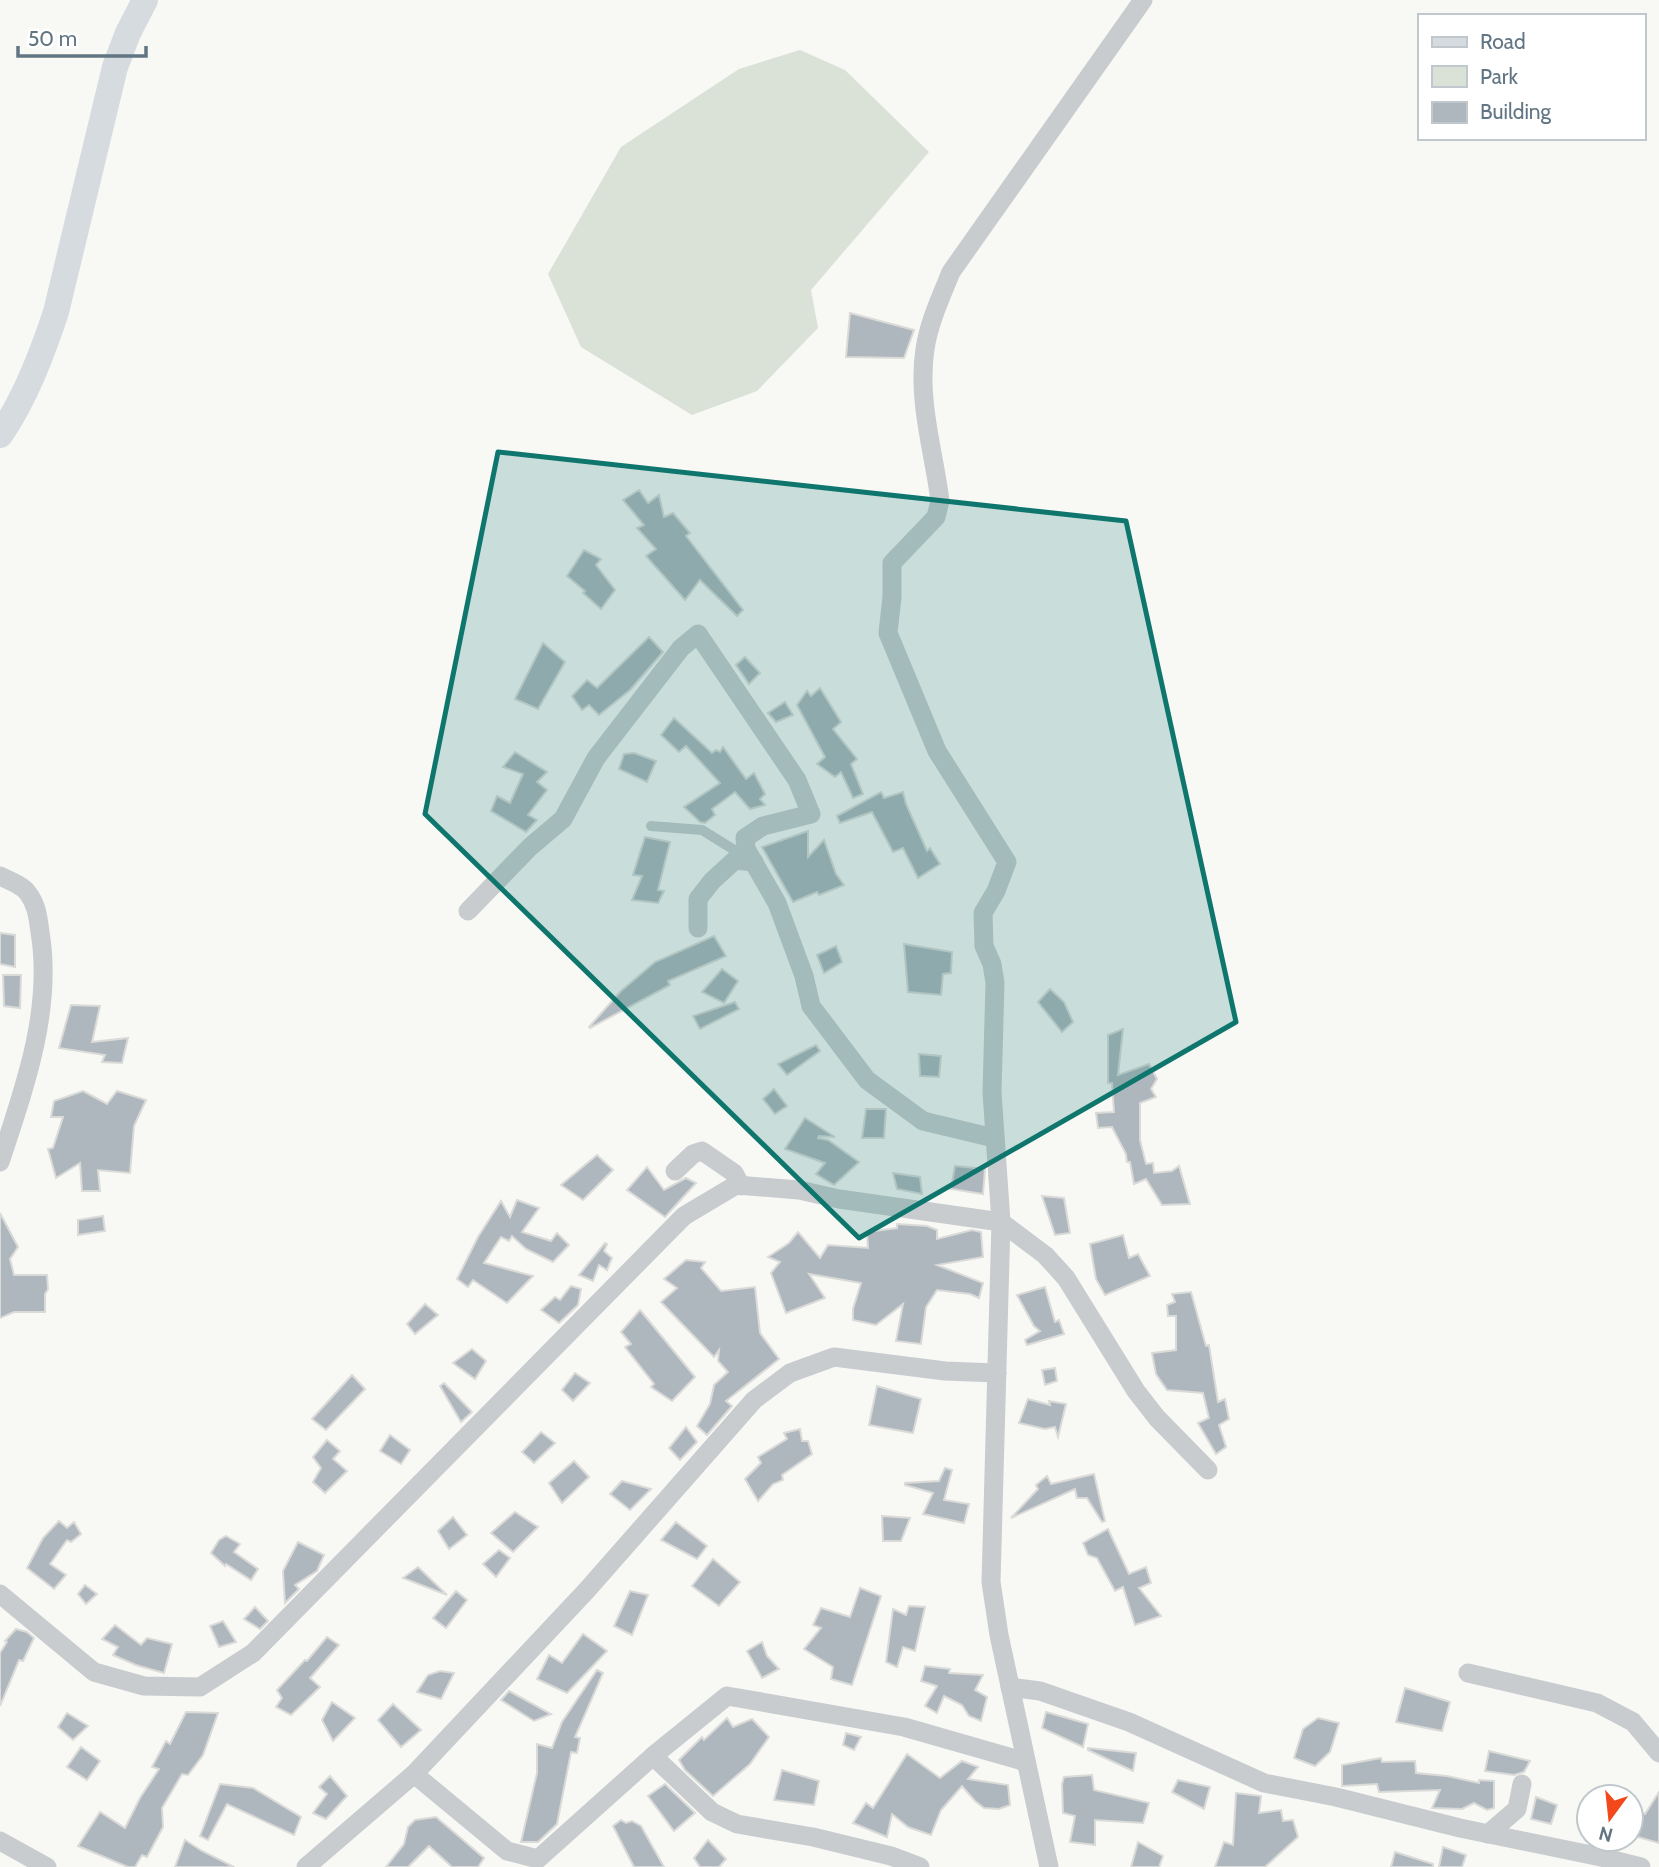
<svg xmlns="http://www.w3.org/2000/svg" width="1659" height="1867" viewBox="0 0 1659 1867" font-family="Cabin,sans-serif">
	<rect width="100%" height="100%" fill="#f8f8f5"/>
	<path fill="#dae1d6" d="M800,50L845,70L929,152L811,290L818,328L757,391L692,415L581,347L548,274L621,147L739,69Z"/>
	<g fill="#aeb7bd" stroke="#dadad8" stroke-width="2">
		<path d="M850,313L914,330L904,358L846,357Z"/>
		<path d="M639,490L648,503L659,495L664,517L673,513L690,533L686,536L743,610L737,616L700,580L685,600L646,556L656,549L637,528L644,525L623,500Z"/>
		<path d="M584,550L601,559L596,565L615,590L601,609L583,593L585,591L567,576Z"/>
		<path d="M649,637L663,652L630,690L599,715L589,705L582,710L572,696L587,680L597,688Z"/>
		<path d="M543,643L565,662L538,709L515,699Z"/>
		<path d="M745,657L760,673L749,684L736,665Z"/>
		<path d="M820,688L841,722L833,729L857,759L851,764L863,794L853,798L841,772L835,777L817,764L825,757L797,705L807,691L811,696Z"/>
		<path d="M785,702L793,715L776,722L768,713Z"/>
		<path d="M674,718L712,753L716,750L720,752L723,747L746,779L754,773L765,794L760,799L765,805L750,809L735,792L712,809L715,815L705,823L700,822L684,807L720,783L686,746L679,752L661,735Z"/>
		<path d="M515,752L547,772L537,782L547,790L528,815L537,820L526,832L491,811L497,796L510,803L523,774L503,767Z"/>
		<path d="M634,753L656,761L647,782L619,769L624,754Z"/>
		<path d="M881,792L884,798L903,792L906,804L927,851L930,848L940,864L918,878L903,848L893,852L872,812L840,823L837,816Z"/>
		<path d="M808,831V857L824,840L836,874L844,885L819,895L817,892L793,902L762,847Z"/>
		<path d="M645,837L670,842L658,890L664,891L658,903L632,900L642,876L633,875Z"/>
		<path d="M0,933L15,935V967L0,964Z"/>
		<path d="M714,936L726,956L668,981L670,985L590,1028L589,1027L621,991L655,962Z"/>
		<path d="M904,944L952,952L951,973L943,974L941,995L908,992Z"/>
		<path d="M836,946L842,962L824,973L817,955Z"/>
		<path d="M722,969L738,981L724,1003L702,992Z"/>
		<path d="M3,975H21L20,1008L4,1006Z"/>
		<path d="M1050,989L1064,1002L1073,1022L1062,1032L1038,1002Z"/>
		<path d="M735,1002L739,1009L700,1029L693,1016Z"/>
		<path d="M71,1005L100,1006L92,1042L128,1038L122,1063L102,1062L105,1055L59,1048Z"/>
		<path d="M1123,1029L1118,1075L1149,1064L1157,1079L1151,1089L1156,1097L1140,1103V1140L1146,1164L1153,1163L1154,1173L1172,1171L1179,1166L1190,1204L1162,1205L1146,1179L1134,1184L1130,1162H1127L1126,1154L1112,1127L1098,1128L1096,1113L1114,1112L1112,1083H1108V1035Z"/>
		<path d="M816,1045L820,1051L787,1075L778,1064Z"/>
		<path d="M919,1054L941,1056L939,1077L920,1076Z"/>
		<path d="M774,1089L787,1106L775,1114L763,1099Z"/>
		<path d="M83,1091L107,1104L117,1091L146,1100L134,1126L130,1173L98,1170L100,1191H82L80,1163L56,1178L48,1149L53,1148L63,1117H51L54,1101Z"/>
		<path d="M866,1109H886L884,1138H862Z"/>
		<path d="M805,1118L835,1137L819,1136L818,1138L828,1140L859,1162L834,1185L816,1174L825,1163L785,1149Z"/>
		<path d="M597,1155L613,1170L583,1200L561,1185Z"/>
		<path d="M955,1166L985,1169L983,1194L951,1189Z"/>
		<path d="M647,1167L664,1190L686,1178L696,1183L665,1217L627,1190Z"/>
		<path d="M893,1173L920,1177L922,1194L897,1189Z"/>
		<path d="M1042,1196L1064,1198L1070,1233L1055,1235Z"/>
		<path d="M517,1200L539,1208L522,1232L551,1241L557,1233L569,1245L553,1262L526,1249L512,1236L509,1241L501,1237L484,1263L533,1276L507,1303L473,1280L468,1287L457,1279L478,1237L501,1201L510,1217Z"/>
		<path d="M0,1213L18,1247L10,1259L14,1275H47L48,1289L45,1294V1312H14L0,1318Z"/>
		<path d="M103,1216L105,1231L78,1235V1220Z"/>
		<path d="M897,1224L927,1226L937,1230V1239L972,1230L981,1232L983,1257L937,1265L983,1283L979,1298L970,1294L937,1290L926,1307L921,1344L896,1341L903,1304L876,1325L853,1320V1309L861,1283L809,1274L825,1298L786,1313L771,1273L780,1262L768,1257L789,1243L798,1232L820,1258L828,1245L868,1248L867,1232L897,1228Z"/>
		<path d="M1123,1235L1129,1258L1138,1254L1150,1276L1105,1295L1096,1279L1090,1244Z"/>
		<path d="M605,1243L607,1244L604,1251L612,1258L607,1270L599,1265L593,1281L579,1275Z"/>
		<path d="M686,1260L705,1262L701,1268L721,1291L755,1287L760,1333L779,1359L726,1401L732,1406L707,1435L697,1426L710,1404L714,1385L728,1372L718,1361L719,1350L714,1357L661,1302L677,1288L664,1279Z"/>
		<path d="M571,1286L581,1289L578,1305L559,1323L541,1310L555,1297L560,1300Z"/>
		<path d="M1045,1287L1055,1322L1059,1320L1064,1334L1027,1345L1025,1340L1040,1331L1034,1326L1017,1295Z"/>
		<path d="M1191,1292L1206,1346L1209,1345L1218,1402L1225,1399L1229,1419L1219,1425L1226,1447L1216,1454L1198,1423L1209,1418L1203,1393L1167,1390L1156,1374L1152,1353L1176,1350V1316H1168L1167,1305L1175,1302L1172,1294Z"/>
		<path d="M425,1304L438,1315L415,1334L407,1324Z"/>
		<path d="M640,1310L695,1377L672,1401L651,1387L654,1384L625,1347L631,1344L621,1332Z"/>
		<path d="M472,1349L486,1361L475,1379L453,1363Z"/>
		<path d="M1055,1368L1057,1381L1045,1385L1042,1370Z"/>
		<path d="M575,1373L590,1383L573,1401L562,1390Z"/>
		<path d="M352,1375L365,1389L326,1430L312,1419Z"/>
		<path d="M444,1383L472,1412L461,1422L440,1386Z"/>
		<path d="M877,1386L921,1399L913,1433L869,1425Z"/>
		<path d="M1028,1399L1050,1405L1049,1401L1066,1404L1058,1437L1055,1427L1045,1429L1019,1423Z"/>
		<path d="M686,1427L697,1442L680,1460L669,1448Z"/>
		<path d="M800,1429L802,1441H808L812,1454L782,1475L783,1480L773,1484L758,1501L745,1479L761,1463L758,1457L787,1439L784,1433Z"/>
		<path d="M541,1432L555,1443L534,1463L522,1452Z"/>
		<path d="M390,1435L410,1450L401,1464L380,1451Z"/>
		<path d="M327,1440L340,1451L333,1459L347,1471L325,1493L313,1482L321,1468L313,1457Z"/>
		<path d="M574,1461L589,1477L562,1503L549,1483Z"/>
		<path d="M945,1468L952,1470L944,1500L969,1504L964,1523L923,1514L933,1493L905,1485V1483L939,1481Z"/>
		<path d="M1094,1474L1105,1521L1102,1522L1087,1498H1077L1075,1489L1011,1518L1038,1489L1036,1485L1047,1476L1051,1484Z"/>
		<path d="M622,1481L651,1489L630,1510L610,1494Z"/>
		<path d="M515,1512L538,1527L513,1552L491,1533Z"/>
		<path d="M882,1516L910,1518L901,1541H883Z"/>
		<path d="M453,1517L467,1535L449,1549L438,1531Z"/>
		<path d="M59,1521L67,1528L74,1522L81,1534L71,1542L67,1540L50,1564L66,1575L54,1589L27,1568L43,1538Z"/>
		<path d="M676,1522L707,1546L697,1559L661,1540Z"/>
		<path d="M1108,1529L1129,1574L1146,1567L1151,1583L1139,1588L1161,1616L1135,1625L1123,1587L1115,1591L1097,1558L1088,1555L1083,1543Z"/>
		<path d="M226,1536L240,1544L234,1552L258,1569L251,1580L226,1564L225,1566L211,1553L219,1540Z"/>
		<path d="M298,1542L324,1555L317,1571L295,1585L299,1589L285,1603L283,1571Z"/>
		<path d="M499,1550L510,1558L496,1577L483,1564Z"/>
		<path d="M713,1559L740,1582L719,1606L692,1586Z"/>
		<path d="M418,1567L447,1595L403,1578Z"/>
		<path d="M85,1585L97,1594L86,1604L78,1594Z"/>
		<path d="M860,1588L881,1596L852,1685L831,1679L833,1667L804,1649L821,1628L813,1625L821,1608L850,1617Z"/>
		<path d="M456,1591L467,1600L446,1628L433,1618Z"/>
		<path d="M630,1591L648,1595L632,1635L614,1626Z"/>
		<path d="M909,1606L925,1607L915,1651L903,1647L897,1667L886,1662L893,1609L906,1615Z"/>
		<path d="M255,1607L268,1621L260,1629L244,1619Z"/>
		<path d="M223,1621L236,1642L219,1647L210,1626Z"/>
		<path d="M115,1625L141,1645L147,1638L172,1644L164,1673L136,1665L113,1655L118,1647L102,1639Z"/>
		<path d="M16,1629L27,1632L34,1638L23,1661L19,1660L0,1706V1653L7,1642L5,1641Z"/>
		<path d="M583,1634L607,1651L567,1693L537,1679L549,1655L562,1663Z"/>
		<path d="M327,1637L339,1645L310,1678L320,1687L291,1715L276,1707L282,1698L277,1690L305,1660L307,1661Z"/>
		<path d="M762,1642L767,1656L779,1669L762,1678L747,1651Z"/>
		<path d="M925,1666L950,1669L949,1673L983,1675L975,1690L987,1697L981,1721L969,1716L962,1705L944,1696L937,1713L925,1706L937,1686L921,1681Z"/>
		<path d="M597,1670L603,1673L575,1737L580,1738L577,1753L571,1752L557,1824L538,1842H521L537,1773V1744L552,1748L562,1722Z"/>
		<path d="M440,1671L454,1673L441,1699L417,1692L428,1675Z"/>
		<path d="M1405,1688L1450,1702L1442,1731L1396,1722Z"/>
		<path d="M509,1691L551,1714L534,1721L501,1700Z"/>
		<path d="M332,1702L355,1718L333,1741L322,1720Z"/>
		<path d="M393,1704L421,1730L401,1747L378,1720Z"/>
		<path d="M186,1712L218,1713L203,1755L188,1775L182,1774L162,1808L163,1827L147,1857L142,1855L135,1867H128L78,1846L100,1812L125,1828L140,1798L159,1769L152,1767L166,1741L170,1744Z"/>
		<path d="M1046,1712L1088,1724L1083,1747L1042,1728Z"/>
		<path d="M67,1713L88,1726L73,1740L58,1727Z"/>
		<path d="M727,1718L733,1727L752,1719L769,1737L750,1764L713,1796L685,1770L679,1760L702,1737L704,1740Z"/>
		<path d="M1318,1718L1339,1723L1330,1752L1315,1766L1294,1758L1303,1729Z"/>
		<path d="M846,1733L861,1737L854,1750L843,1745Z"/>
		<path d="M81,1747L100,1761L87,1780L67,1767Z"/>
		<path d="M1088,1748L1136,1753L1133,1771L1088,1750Z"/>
		<path d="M1489,1751L1530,1761L1524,1772L1514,1775L1485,1771Z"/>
		<path d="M907,1754L940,1778L962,1761L978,1767L968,1779L1008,1785L1010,1805L999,1809L984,1808L975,1801L962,1786L941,1810L931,1835L908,1827L892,1814L887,1837L853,1823L866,1803L873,1808Z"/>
		<path d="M1381,1758L1382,1762L1415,1761L1416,1773L1447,1776L1479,1783V1780L1494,1781V1808L1487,1810L1474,1803L1462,1809L1432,1808L1440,1790L1379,1792L1377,1784L1342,1786V1765Z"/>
		<path d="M782,1770L819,1781L814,1805L774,1800Z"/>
		<path d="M1092,1775L1094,1790L1149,1803L1143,1823L1095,1820V1845L1070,1842L1075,1816L1063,1813L1062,1784L1064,1777Z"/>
		<path d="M330,1776L347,1796L326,1819L313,1813L327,1794L319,1787Z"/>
		<path d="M1178,1780L1210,1787L1204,1809L1172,1792Z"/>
		<path d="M220,1784L253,1788L301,1817L294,1835L227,1804L208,1840L200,1836Z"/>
		<path d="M665,1784L695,1813L674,1831L648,1796Z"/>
		<path d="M1659,1792V1843L1631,1835V1809L1645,1814Z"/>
		<path d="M1236,1793L1261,1796L1259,1813L1281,1810L1283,1821L1293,1820L1298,1837L1265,1867H1215L1224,1842L1233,1845Z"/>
		<path d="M1536,1797L1557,1805L1551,1824L1531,1819Z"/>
		<path d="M436,1817L484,1858L478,1867H452L429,1846L408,1867H386L404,1844L408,1827L415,1820Z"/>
		<path d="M621,1820L626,1823L632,1821L641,1826L664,1867H634L613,1826Z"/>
		<path d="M185,1840L202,1851L234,1867H175Z"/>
		<path d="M708,1840L726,1859L719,1867H700L694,1858Z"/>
		<path d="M1138,1842L1163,1856L1159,1867H1131Z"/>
		<path d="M1443,1847L1466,1855L1462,1867H1439Z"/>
		<path d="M1395,1852L1433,1864V1867H1391Z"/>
	</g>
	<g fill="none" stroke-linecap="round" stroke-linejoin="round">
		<path stroke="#c8cccf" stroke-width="10" d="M651,826L702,830L744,856"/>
		<g stroke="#c8cccf" stroke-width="19">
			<path d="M0,876C8,880 22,885 27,892C37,904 38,918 40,932C53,1010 24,1089 0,1162"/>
			<path d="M468,911L530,847L563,819L596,758L681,648L698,634L797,780L811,814L763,826L745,838L746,849L777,903L804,976L811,1006L867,1080L923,1121L994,1138"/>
			<path d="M698,928V899L712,881L735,860L754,862"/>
			<path d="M675,1171L693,1154L702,1151L734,1173L741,1186"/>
			<path d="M0,1594L94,1672L144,1686L200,1687L253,1653L684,1216L736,1185L799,1190L839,1199L1001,1222L1045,1255L1066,1278L1136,1391L1157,1418L1208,1470"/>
			<path d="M1468,1673L1597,1703L1633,1722L1659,1753"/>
			<path d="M1010,1687L1040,1691L1129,1722L1264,1783L1336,1797L1460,1828L1601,1857L1641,1867"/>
			<path d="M653,1756L712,1812L737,1824L813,1837L891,1856L920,1867"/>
			<path d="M414,1774L507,1851L538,1859L653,1756L727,1696L904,1727L1026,1762"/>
			<path d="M1488,1834L1517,1809L1522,1784"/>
			<path d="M0,1841L47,1867"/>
			<path d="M306,1867L414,1774L587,1590L754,1400L790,1373L834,1357L945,1371L997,1373"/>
			<path d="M1049,1867L999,1635L991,1582L1001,1222L992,1092L995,983L992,964L984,946L983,913L996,891L1007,862L937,751L888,633L892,597V563L936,517L940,501C934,452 917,400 925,349C929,322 941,297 951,272L1143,0"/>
		</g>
		<path stroke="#d6dbdf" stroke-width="26" d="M0,435C25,399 42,354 56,312L115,67L128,33L145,0"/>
	</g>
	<path fill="#0f766e" fill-opacity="0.2" stroke="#0f766e" stroke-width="5" stroke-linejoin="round" d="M498,452L1126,521L1236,1022L859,1238L425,814Z"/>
	<rect x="1418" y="14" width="228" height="126" fill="#ffffff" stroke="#c0c8cd" stroke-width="2"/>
	<rect x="1432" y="37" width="35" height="10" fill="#d6dbdf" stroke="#c0c8cd" stroke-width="2"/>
	<text x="1480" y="49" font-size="21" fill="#617583">Road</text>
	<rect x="1432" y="66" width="35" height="21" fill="#dae1d6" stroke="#c0c8cd" stroke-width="2"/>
	<text x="1480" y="84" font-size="21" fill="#617583">Park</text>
	<rect x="1432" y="102" width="35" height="21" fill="#aeb7bd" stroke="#c0c8cd" stroke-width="2"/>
	<text x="1480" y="119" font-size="21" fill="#617583">Building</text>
	<g transform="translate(1610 1818) rotate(195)"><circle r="33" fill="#ffffff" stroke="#c0c8cd" stroke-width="2"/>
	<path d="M0-5L12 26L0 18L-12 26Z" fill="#f3481b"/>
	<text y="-10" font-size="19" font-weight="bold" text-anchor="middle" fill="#617583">N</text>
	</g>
	<path d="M18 46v10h128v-10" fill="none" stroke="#617583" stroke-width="3.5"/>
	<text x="28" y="46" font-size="21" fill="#617583" stroke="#ffffff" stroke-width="5" paint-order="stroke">50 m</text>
</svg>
